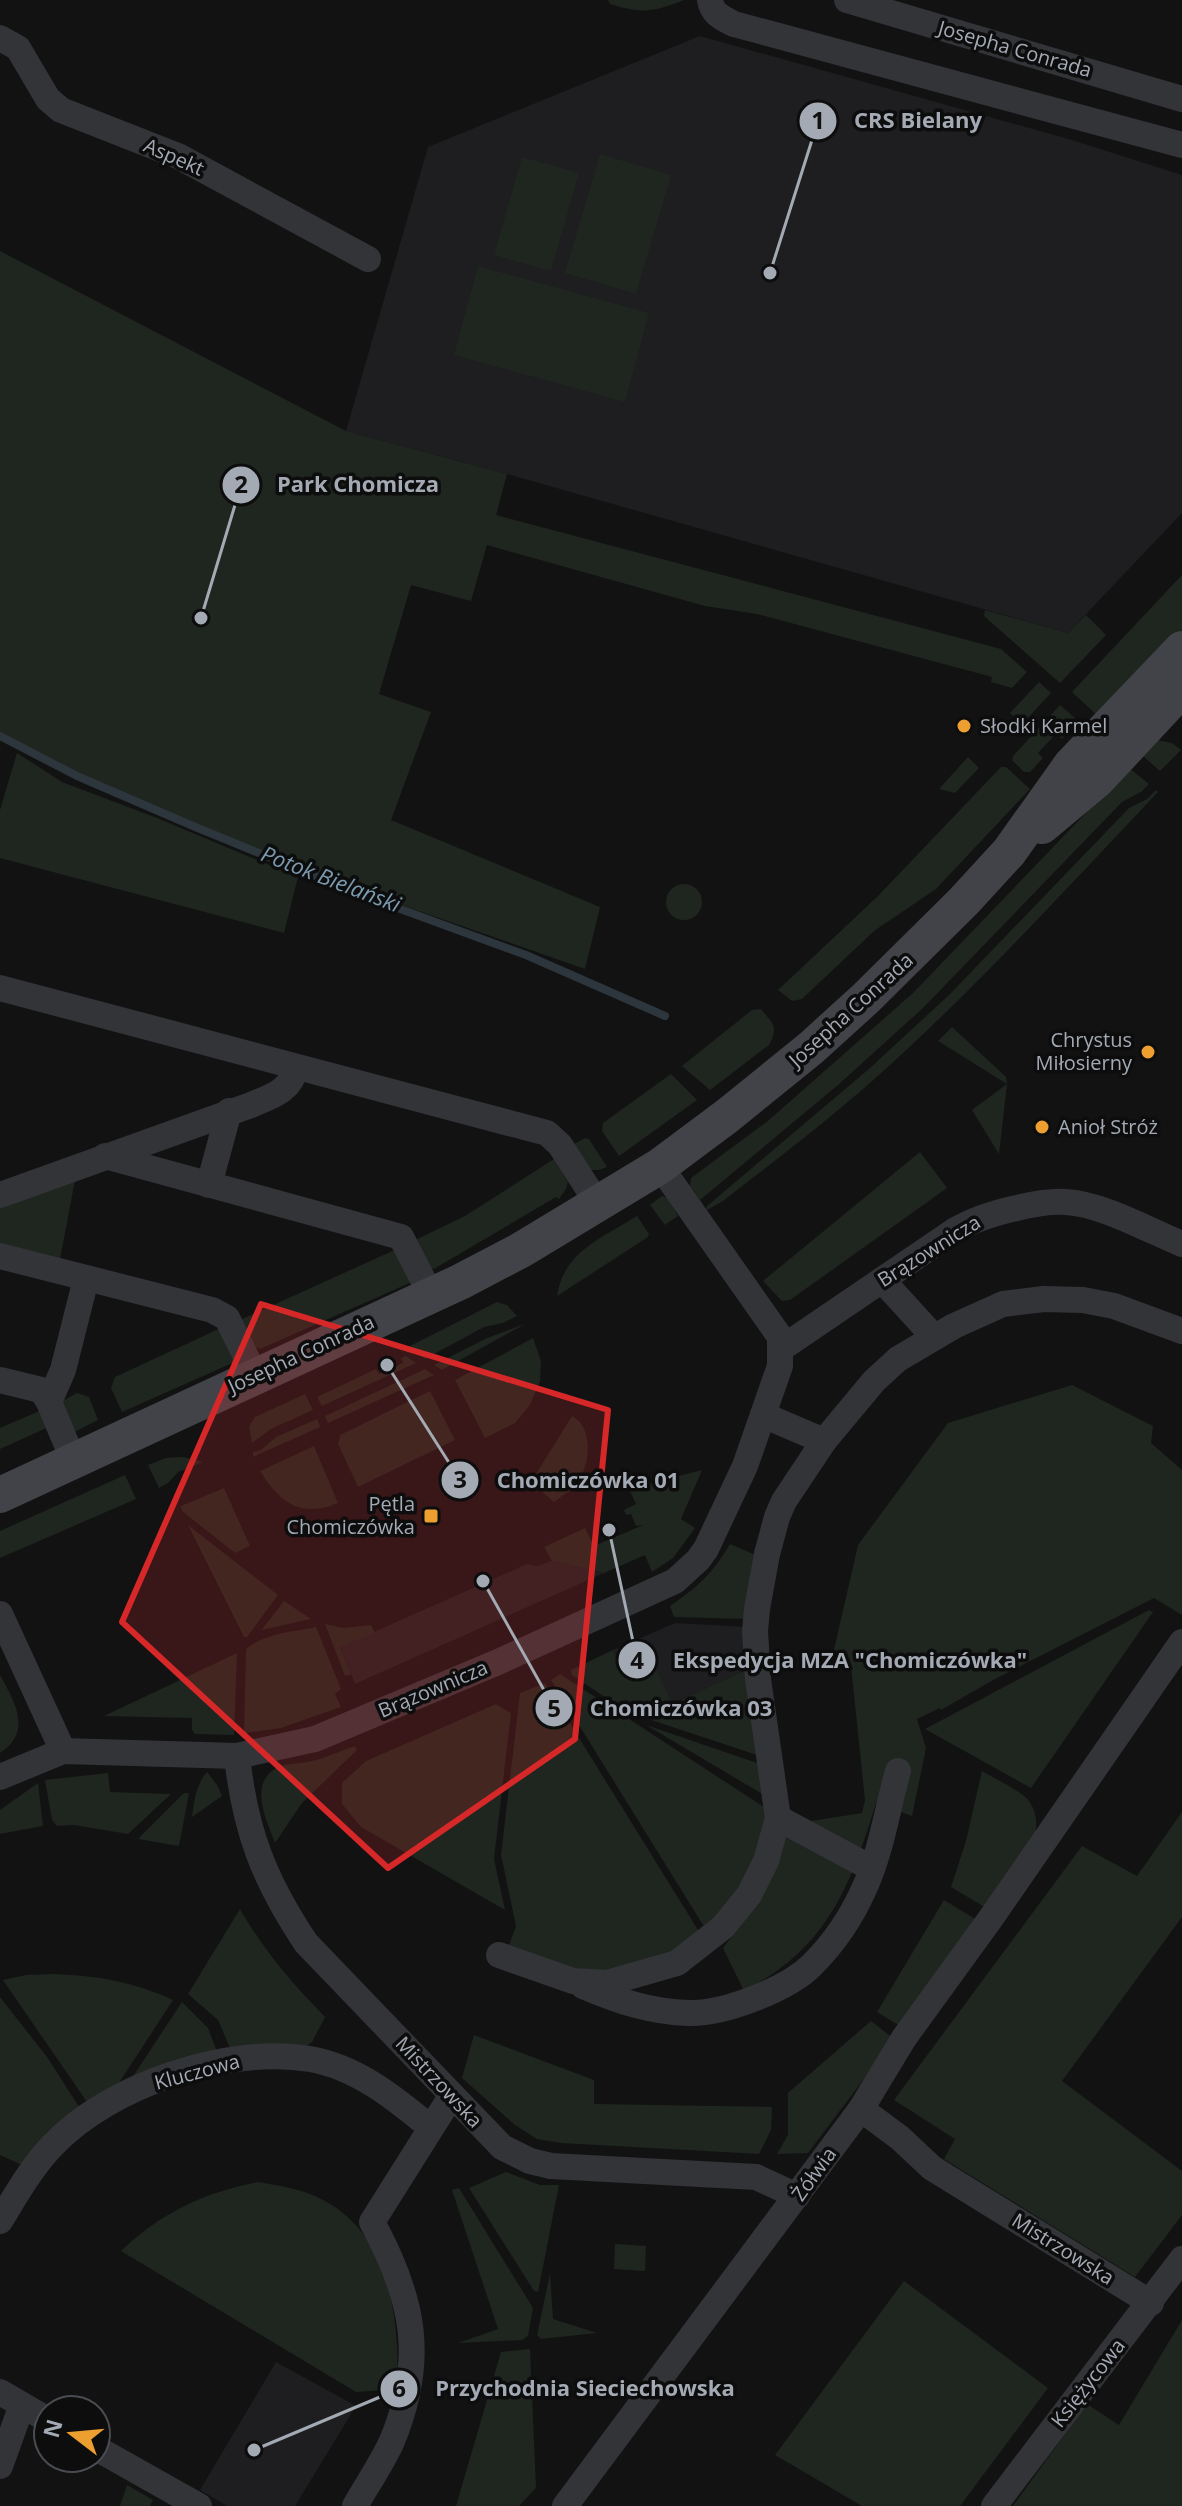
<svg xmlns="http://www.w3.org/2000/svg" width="1182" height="2506" viewBox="0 0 1182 2506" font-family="'Open Sans',sans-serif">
	<rect width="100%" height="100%" fill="#121213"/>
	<g fill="#1e1e20">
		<path d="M700,36L1072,140L1182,175V513L1068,633L507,474L346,431L428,147Z"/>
		<path d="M552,1561L604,1573L355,1684L340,1647L527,1564L537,1566Z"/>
		<path d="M675,1623L747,1627L751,1674L743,1671L672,1704L635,1679L623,1675L613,1650Z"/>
		<path d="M276,2362L356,2406L295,2506H227L200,2490Z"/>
	</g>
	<g fill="#1e261f">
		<path d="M608,0H684C654,12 641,14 610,4Z"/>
		<path d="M600,154L671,175L636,294L565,273Z"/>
		<path d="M522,157L579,173L551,271L494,255Z"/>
		<path d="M0,251L346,431L507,474L496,515L1001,649L1027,672L1012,688L991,682L992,677L757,614L705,606L487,545L471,601L411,585L379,694L431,712L391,820L600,907L585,969L310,873L101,786L0,733Z"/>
		<path d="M478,266L649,313L625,402L454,355Z"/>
		<path d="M1182,575V630L1099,717L1072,692Z"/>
		<path d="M985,610L1068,633L1086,615L1106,635L1060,683L984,616Z"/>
		<path d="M1039,682L1051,693L1022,724L1010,713Z"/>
		<path d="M1060,705L1075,718V725L1062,739L1056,734L1038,753L1043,758L1030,772H1024L1012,760L1013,756Z"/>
		<path d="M1157,740L1172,743L1181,750L1160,771L1143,756Z"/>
		<path d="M17,753L62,782L157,818L298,877L284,933L0,858V810Z"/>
		<path d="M968,757L979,768L955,793L939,789Z"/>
		<path d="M1001,767H1006L1030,789L936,889L874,931L802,999L792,1001L778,990L878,896Z"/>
		<path d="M1129,768L1149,784L1141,792L1122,802L923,1008L838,1085L700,1200L690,1186L691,1178L769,1120L913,993Z"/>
		<path d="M1156,790L1158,792C1067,888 978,986 880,1074C830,1119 776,1160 723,1201L707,1210L706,1207L870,1068L950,994L1129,808L1147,799Z"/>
		<circle cx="684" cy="902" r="18"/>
		<path d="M761,1009C773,1024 779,1027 769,1045L710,1090L682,1066L752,1010Z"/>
		<path d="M952,1027L1006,1077L1007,1084L999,1154L972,1110L1007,1084L938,1041Z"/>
		<path d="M671,1074L697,1100L619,1156L602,1131L603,1123Z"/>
		<path d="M585,1138L589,1139L607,1167L599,1170H590L574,1144Z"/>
		<path d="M920,1152L947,1188L790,1300L782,1301L763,1281Z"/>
		<path d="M554,1159L568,1182L566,1189L559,1199L556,1197L434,1269L422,1265L411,1242L465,1216Z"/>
		<path d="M76,1175L60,1259L0,1246V1205Z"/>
		<path d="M662,1196L668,1198L678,1216L665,1225L650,1205Z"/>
		<path d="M637,1216L649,1234L648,1237L557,1296C564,1251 601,1239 637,1216Z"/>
		<path d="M399,1248L412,1282L260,1349L248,1344L238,1321Z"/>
		<path d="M497,1302L507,1305L517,1316L503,1323L484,1327L425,1359L410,1346Z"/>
		<path d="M525,1324L442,1370L434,1365L487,1338Z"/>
		<path d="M223,1327L239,1360L122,1412L111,1388L115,1377Z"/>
		<path d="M533,1338L541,1361L540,1381L530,1405L515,1423L485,1438L455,1380Z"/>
		<path d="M406,1356L416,1363L322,1406L317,1397L376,1369L379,1374L403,1363L401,1358Z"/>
		<path d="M425,1369L434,1375L328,1423L325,1416Z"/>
		<path d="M1072,1385L1153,1426L1151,1443L1182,1470V1615L1154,1598L995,1679L941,1710L940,1708L917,1719L926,1748L912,1816L876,1803C850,1888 827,1948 744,1991L723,1948L755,1906L786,1825L862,1813L865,1800L851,1666L833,1654L858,1545L948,1423Z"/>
		<path d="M430,1391L455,1440L358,1487L338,1444L340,1435Z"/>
		<path d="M77,1393L89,1397L98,1420L72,1433L59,1403Z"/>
		<path d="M305,1394L313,1410L271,1429L252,1443L249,1426L255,1417Z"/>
		<path d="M44,1409L51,1426L0,1449V1428Z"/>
		<path d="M572,1416C595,1427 590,1470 575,1486C569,1492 560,1497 554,1502L531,1482Z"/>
		<path d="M317,1419L320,1427L253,1457V1452L261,1450L276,1437Z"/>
		<path d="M314,1446L338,1503C301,1519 279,1502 260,1471Z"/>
		<path d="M183,1457L203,1462L178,1472L168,1483L159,1488L148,1465L166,1458Z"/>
		<path d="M702,1470L681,1519L695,1528L673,1558L652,1572L645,1555L604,1573L552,1561L544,1547L585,1528L594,1546L643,1525L636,1526L631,1514L626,1515L624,1510L636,1504L629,1489Z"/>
		<path d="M125,1475L136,1499L0,1558V1531Z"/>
		<path d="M224,1488L250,1546L235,1553L182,1511L181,1506Z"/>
		<path d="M188,1525L278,1595L247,1637H244Z"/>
		<path d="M730,1544L758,1556L747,1619L674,1617L670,1606C698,1587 712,1574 730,1544Z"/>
		<path d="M284,1601L311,1619L262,1630L263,1628Z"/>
		<path d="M1149,1610L1153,1612L1031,1788L925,1729Z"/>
		<path d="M325,1624L343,1628L371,1625L375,1633L340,1647L351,1674L345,1676Z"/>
		<path d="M316,1627L341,1689L335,1694L341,1707L281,1728L244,1733L246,1649C265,1633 292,1632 316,1627Z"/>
		<path d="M613,1650L623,1675L636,1679L656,1669L672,1704L743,1671L751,1674L763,1757L627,1712L572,1675L571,1670Z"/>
		<path d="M237,1653L234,1735L195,1734L192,1730V1718L104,1716Z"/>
		<path d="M560,1674L770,1811L761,1859L708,1933L551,1680Z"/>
		<path d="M0,1675C15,1702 33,1732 0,1753Z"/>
		<path d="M545,1683L703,1938C676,1954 636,1970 604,1973C572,1977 537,1960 507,1951L516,1926L501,1855L520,1693Z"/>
		<path d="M496,1704L511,1713L494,1859L505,1910L361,1827L342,1804V1783L366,1761Z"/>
		<path d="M646,1725L763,1765L769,1798Z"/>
		<path d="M355,1746L357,1750L302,1803L275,1843C267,1821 248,1785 276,1768C285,1763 297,1764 307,1762C323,1759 340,1751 355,1746Z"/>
		<path d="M982,1771C993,1778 1022,1791 1029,1801C1054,1837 1008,1881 988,1909L951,1887L966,1841Z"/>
		<path d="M207,1772L217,1785L222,1796L192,1817C194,1802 196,1784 207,1772Z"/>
		<path d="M108,1773L110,1792L171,1794L128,1834L74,1825L57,1826L52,1820L45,1780Z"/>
		<path d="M38,1783L43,1826L0,1834V1810Z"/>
		<path d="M184,1793H189L179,1846L138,1839Z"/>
		<path d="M1182,1812V1917L1062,2081L1182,2171V2215L1135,2277L944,2159L955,2139L894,2100L1082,1846L1137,1876Z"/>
		<path d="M944,1900L980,1922L903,2028L877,2012Z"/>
		<path d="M240,1909C265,1952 291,1982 325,2017L312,2042L305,2047L230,2048L218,2020L188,1994Z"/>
		<path d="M53,1974C99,1976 131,1981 173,2000L115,2089L89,2105L3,1980L26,1975Z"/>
		<path d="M0,1997L47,2057L81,2110L24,2166L0,2155Z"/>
		<path d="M182,2002L208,2028L217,2052L130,2081Z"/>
		<path d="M871,2021L894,2039L808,2153L777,2154L788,2135V2093Z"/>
		<path d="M474,2035L594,2080V2104L772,2107L771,2130L759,2154L561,2143L537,2139L515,2125L462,2078Z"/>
		<path d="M506,2172L540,2185H559L538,2292L534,2291L469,2188Z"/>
		<path d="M258,2182C281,2186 303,2189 323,2200C391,2235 400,2321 397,2389L356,2392L121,2251C160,2213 205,2192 258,2182Z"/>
		<path d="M459,2188L533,2308L528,2336L522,2340L458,2343L498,2329L452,2190Z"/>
		<path d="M615,2244L646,2246L645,2271L614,2269Z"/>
		<path d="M550,2274L553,2319L597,2333L541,2339L537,2335Z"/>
		<path d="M904,2281L1048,2388L960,2506H862L775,2455Z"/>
		<path d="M1182,2320V2506H1013L1087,2404L1119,2425Z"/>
		<path d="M530,2349L536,2488L519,2506H456L501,2352Z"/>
		<path d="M127,2485L153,2500L150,2506H120Z"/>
	</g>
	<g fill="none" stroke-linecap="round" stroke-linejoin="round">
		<path stroke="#2c363c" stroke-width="8" d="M0,736L77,776L193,826L354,892L526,955L665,1016"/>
		<g stroke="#333438" stroke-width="26">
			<path d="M710,0C712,14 722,18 734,24L1182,145"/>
			<path d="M847,0L1182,99"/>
			<path d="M0,38L18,48L48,99L61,110L178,156L368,259"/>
			<path d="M0,988L547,1133L560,1145L598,1204"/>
			<path d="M105,1156L401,1237L431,1295"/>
			<path d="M209,1185L229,1111"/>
			<path d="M0,1195L251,1105C272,1096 291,1091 296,1067"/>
			<path d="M0,1256L212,1310L227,1318L255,1375"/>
			<path d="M882,1280L934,1337"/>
			<path d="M782,1348L954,1231C974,1219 994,1213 1017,1208C1033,1204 1049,1201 1066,1202C1102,1204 1148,1230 1182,1244"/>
			<path d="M0,1380L41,1390L49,1402L74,1462"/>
			<path d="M49,1402L63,1370L86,1279"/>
			<path d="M824,1441L874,1381L898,1359L954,1326L1003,1304L1044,1299L1083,1300L1114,1306L1182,1331"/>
			<path d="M0,1614L63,1751"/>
			<path d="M237,1756C245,1831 264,1880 306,1943L502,2147L530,2161L551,2166L756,2177L797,2196"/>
			<path d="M0,1777L63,1751L237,1756L315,1739L498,1662L675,1581L698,1560L706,1549L745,1466L780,1366V1337L660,1166"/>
			<path d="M778,1818L871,1868"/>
			<path d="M499,1955L573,1981L607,1983L677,1963L723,1927L749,1895L766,1861L778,1818L758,1679L755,1631L757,1609L767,1554L777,1517L784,1501L824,1441L763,1415"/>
			<path d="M583,1986C618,2001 651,2012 689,2013C724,2014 788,1989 812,1965C833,1944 852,1916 864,1889C881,1853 887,1810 898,1771"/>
			<path d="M861,2109L900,2138L932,2168L1151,2303"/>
			<path d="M0,2221C16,2195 31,2168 52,2146C109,2085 229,2045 310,2059C357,2067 396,2099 431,2128"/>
			<path d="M0,2392L48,2420"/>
			<path d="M96,2448L199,2506"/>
			<path d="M0,2466L22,2405"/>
			<path d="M355,2506C367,2485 382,2463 392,2441C426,2359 414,2299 372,2222L452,2095"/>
			<path d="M565,2506L861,2109L904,2038L991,1918L1182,1642"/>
			<path d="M994,2506L1182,2259"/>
		</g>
		<g stroke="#414348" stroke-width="36">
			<path d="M1042,826L1097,780L1182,689"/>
			<path d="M0,1495L460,1282L521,1250L660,1166L727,1116L811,1048L866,998L964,901L1009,852L1071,765L1182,649"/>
		</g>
	</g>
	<path fill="#d62828" fill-opacity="0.2" stroke="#d62828" stroke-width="6" stroke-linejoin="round" d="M261,1304L608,1410L575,1739L388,1868L122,1622Z"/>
	<g fill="#ed9f30" stroke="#0d0d0e" stroke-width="3">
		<circle cx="964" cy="726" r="8"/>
		<circle cx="1148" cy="1052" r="8"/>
		<circle cx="1042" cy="1127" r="8"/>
		<rect x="423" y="1508" width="16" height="16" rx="4"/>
	</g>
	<g text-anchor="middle" stroke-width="7" stroke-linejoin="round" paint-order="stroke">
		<g font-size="20" fill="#a4aab4" stroke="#0d0d0e">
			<text transform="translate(1015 49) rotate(16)" y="7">Josepha Conrada</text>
			<text transform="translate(174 157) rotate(24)" y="7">Aspekt</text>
			<text transform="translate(851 1010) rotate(-42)" y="7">Josepha Conrada</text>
			<text transform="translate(929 1251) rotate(-32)" y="7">Brązownicza</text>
			<text transform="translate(301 1354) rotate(-25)" y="7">Josepha Conrada</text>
			<text transform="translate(433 1689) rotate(-23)" y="7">Brązownicza</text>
			<text transform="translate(197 2072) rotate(-15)" y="7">Kluczowa</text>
			<text transform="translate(439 2082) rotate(47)" y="7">Mistrzowska</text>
			<text transform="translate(814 2174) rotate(-54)" y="7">Żółwia</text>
			<text transform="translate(1063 2249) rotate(32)" y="7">Mistrzowska</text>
			<text transform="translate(1088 2383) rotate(-52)" y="7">Księżycowa</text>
		</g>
		<g font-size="20" fill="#a4aab4" stroke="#0d0d0e" text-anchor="start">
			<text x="980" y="733">Słodki Karmel</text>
			<text x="1132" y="1047" text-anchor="end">Chrystus<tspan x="1132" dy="23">Miłosierny</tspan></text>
			<text x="1058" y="1134">Anioł Stróż</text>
			<text x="415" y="1511" text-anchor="end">Pętla<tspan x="415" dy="23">Chomiczówka</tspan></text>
		</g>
		<g font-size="22" font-style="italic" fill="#7b9aaf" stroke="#0d0d0e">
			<text transform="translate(331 879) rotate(21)" y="8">Potok Bielański</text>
		</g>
	</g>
	<path fill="none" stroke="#a4aab4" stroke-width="3" d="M770 273L818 121M201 618L241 485M387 1365L460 1480M609 1530L637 1660M483 1581L554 1708M254 2450L399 2389"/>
	<g fill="#a4aab4" stroke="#0d0d0e" stroke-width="3">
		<circle cx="770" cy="273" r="8"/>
		<circle cx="201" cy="618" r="8"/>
		<circle cx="387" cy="1365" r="8"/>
		<circle cx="609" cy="1530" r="8"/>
		<circle cx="483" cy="1581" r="8"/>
		<circle cx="254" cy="2450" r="8"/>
		<circle cx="818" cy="121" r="20"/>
		<circle cx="241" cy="485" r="20"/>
		<circle cx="460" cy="1480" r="20"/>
		<circle cx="637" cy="1660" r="20"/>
		<circle cx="554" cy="1708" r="20"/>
		<circle cx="399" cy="2389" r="20"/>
	</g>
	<g font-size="24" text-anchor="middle" font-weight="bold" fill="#111">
		<text x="818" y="129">1</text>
		<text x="241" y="493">2</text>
		<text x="460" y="1488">3</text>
		<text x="637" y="1669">4</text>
		<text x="554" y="1717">5</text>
		<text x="399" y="2397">6</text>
	</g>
	<g font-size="22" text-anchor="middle" font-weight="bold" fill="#a4aab4" stroke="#0d0d0e" stroke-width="7" stroke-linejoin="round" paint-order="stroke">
		<text x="918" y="128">CRS Bielany</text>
		<text x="358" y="492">Park Chomicza</text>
		<text x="588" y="1488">Chomiczówka 01</text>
		<text x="850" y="1668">Ekspedycja MZA "Chomiczówka"</text>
		<text x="681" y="1716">Chomiczówka 03</text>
		<text x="585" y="2396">Przychodnia Sieciechowska</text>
	</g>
	<g transform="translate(72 2434) rotate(286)"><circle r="38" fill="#0d0d0e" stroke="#494c50" stroke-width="2"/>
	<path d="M0-6L14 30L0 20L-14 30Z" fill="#ed9f30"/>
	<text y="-12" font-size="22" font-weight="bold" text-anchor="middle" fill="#a4aab4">N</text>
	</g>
</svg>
